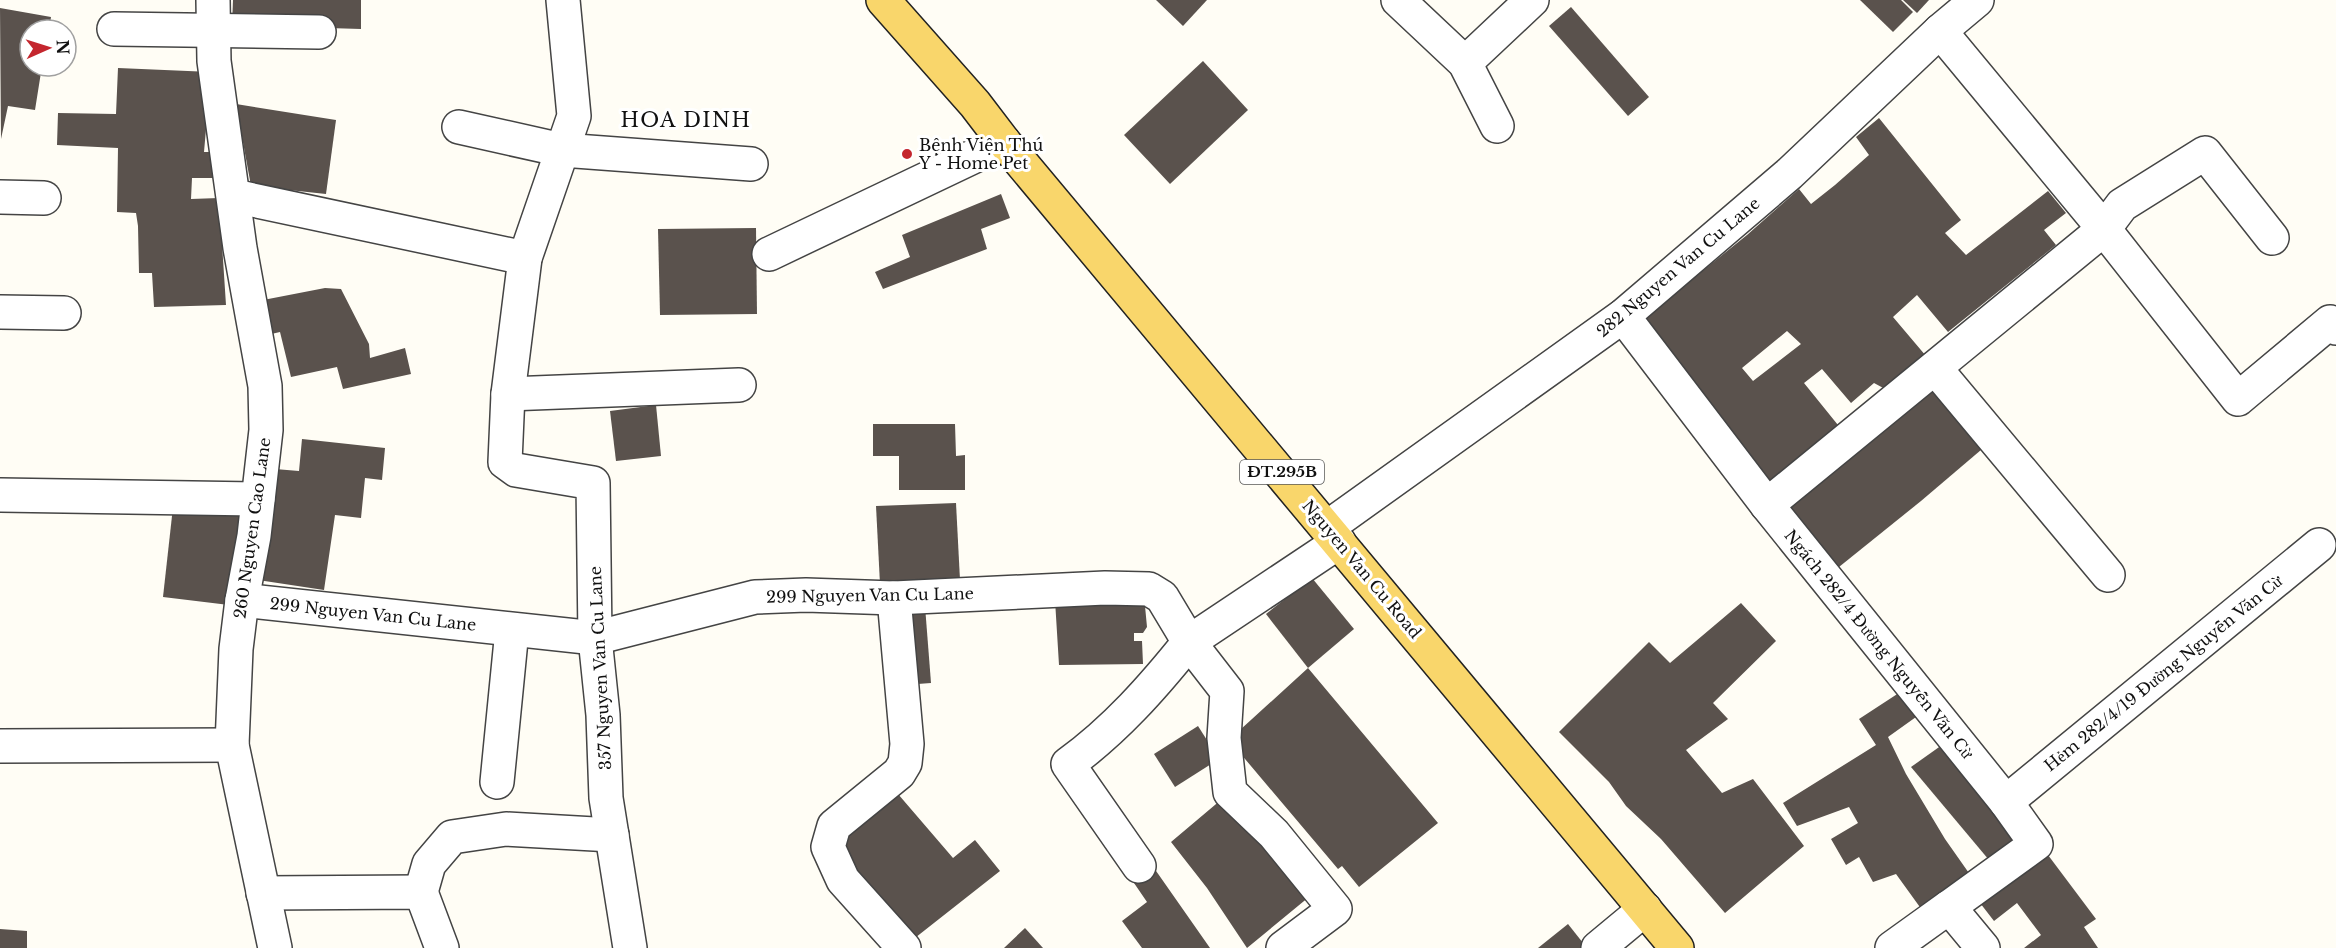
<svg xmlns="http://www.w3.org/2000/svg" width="2336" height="948" viewBox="0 0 2336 948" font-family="'Libre Baskerville',serif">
	<rect width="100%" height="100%" fill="#fffdf5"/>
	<g fill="#5a524d" fill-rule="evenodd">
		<path d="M233,0H361V29L232,25Z"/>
		<path d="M1156,0H1207L1183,26Z"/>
		<path d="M1860,0H1901L1913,12L1893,32Z"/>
		<path d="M1903,0H1929L1917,13Z"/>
		<path d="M1571,7L1649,97L1628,116L1549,26Z"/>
		<path d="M0,8L51,17L49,30H30V66H42L35,110L8,106L1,139Z"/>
		<path d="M1203,61L1248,110L1170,184L1124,135Z"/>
		<path d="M118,68L211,72L204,152H217L216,178H192L191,199L219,198L226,305L154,307L152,273H139L138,226L136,213L117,212L118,148L57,145L58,113L116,114Z"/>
		<path d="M236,104L336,120L326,194L251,186Z"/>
		<path d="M1879,118L1961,220L1945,233L1966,255L2048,191L2066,213L2044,230L2056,245L1948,332L1917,295L1893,317L1926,356L1887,390L1874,383L1851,403L1822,369L1804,383L1842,430L1767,488L1639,322L1747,235L1799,189L1811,204L1835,185L1869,155L1856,137ZM1787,331L1801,344L1753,381L1742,368Z"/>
		<path d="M1001,194L1010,218L981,229L987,249L883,289L875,272L910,257L902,235Z"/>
		<path d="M756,228L757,314L660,315L658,229Z"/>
		<path d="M325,288L341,289L369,344L370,358L405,348L411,374L343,389L337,367L291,377L280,332L267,335L258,301Z"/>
		<path d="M1934,380L1988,444L1921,501L1834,571L1783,508Z"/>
		<path d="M656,405L661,456L616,461L610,411Z"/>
		<path d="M873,424H955L956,456L965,455V490H899V456H873Z"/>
		<path d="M302,439L385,448L382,480L365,478L361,518L335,515L324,590L258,580L275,469L299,471Z"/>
		<path d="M956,503L960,580L880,584L876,506Z"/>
		<path d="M173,507L242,514L229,605L163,597Z"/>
		<path d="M1312,578L1354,629L1308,668L1266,614Z"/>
		<path d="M1055,600H1137L1145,606L1147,627L1143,633H1134V641H1142L1143,664L1059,665Z"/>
		<path d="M1741,603L1776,641L1713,703L1728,719L1686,750L1722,793L1753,779L1804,846L1725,913L1661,839L1626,806L1609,782L1559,732L1649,642L1670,663Z"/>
		<path d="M925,606L931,683L904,685L899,608Z"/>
		<path d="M1308,668L1438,823L1359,887L1342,866L1338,869L1229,740Z"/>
		<path d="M1908,687L1923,712L1888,737L1906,774L1945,839L1971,876L1922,910L1896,874L1873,882L1859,857L1846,865L1831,839L1858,823L1849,807L1797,826L1783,803L1876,745L1859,719Z"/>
		<path d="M1198,726L1219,759L1175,787L1154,754Z"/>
		<path d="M1942,745L2016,838L1989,860L1911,767Z"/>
		<path d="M892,787L953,858L975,840L1000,871L906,945L847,878L839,843Z"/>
		<path d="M1222,799L1315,892L1247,948L1207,888L1171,842Z"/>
		<path d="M2042,847L2096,919L2084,927L2098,948H2024L2041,935L2017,903L1994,921L1977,899Z"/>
		<path d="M1154,868L1210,948H1142L1122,921L1147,902L1134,883Z"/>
		<path d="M1568,924L1587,948H1538Z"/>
		<path d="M1025,928L1043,948H1004Z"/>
		<path d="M0,929L27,931V948H0Z"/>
	</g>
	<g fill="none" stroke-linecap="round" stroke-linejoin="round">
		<g stroke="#444" stroke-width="36">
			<g id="minor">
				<path d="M213,0L214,61L240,248L265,386L266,430L254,536L242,600L236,649L232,745L275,948"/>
				<path d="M563,0L574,116L525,258L508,394L505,462L516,470L593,483L595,638L603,715L606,798L630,948"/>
				<path d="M1398,0L1465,63L1497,126"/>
				<path d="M114,29L319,32"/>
				<path d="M1940,31L2104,229L2122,205L2205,153L2272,238"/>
				<path d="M1465,63L1532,0"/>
				<path d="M459,127L562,150L751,164"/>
				<path d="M234,196L525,258"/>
				<path d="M0,197L44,198"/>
				<path d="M769,254L1004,142"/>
				<path d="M0,312L64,313"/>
				<path d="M1623,316L1767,505L2006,802L2036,844L1949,907L1983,948"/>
				<path d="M1935,368L2108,575"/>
				<path d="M508,394L739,385"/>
				<path d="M0,495L258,499"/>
				<path d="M1767,505L2104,229L2238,399L2330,322L2336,328"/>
				<path d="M1328,527L1623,316L1789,174L1940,31L1977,0"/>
				<path d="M894,598L907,744L905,763L899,773L834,826L828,847L843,880L904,948"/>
				<path d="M242,600L595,638L755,597L806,595L894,598L1105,588L1149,589L1162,597L1189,642L1339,542"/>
				<path d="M0,746L232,745"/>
				<path d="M497,782L512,630"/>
				<path d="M2006,802L2319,545"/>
				<path d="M1139,866L1068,764C1115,730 1153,687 1189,642L1227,691L1224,738L1230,792L1274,834L1335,909L1283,948"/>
				<path d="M421,892L429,864L452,837L506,829L612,835"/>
				<path d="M263,893L421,892L442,948"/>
				<path d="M1598,948L1645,909"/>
				<path d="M1892,948L1949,907"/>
			</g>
		</g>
		<g stroke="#222" stroke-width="36">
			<path id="major" d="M883,0L975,104L1004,142L1677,948"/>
		</g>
		<use href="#minor" stroke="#fff" stroke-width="33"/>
		<use href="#major" stroke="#f9d66b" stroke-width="33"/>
	</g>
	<circle fill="#c4262e" stroke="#fff" stroke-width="2" cx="907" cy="154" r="6"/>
	<g text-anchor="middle" stroke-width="6" stroke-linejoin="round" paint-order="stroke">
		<rect fill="#fff" stroke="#585858" stroke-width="1.5" x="1240" y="460" width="84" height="24" rx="4.5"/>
		<g font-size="15" font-weight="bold" fill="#111">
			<text x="1282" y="477">ĐT.295B</text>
		</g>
		<g font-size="16" fill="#111" stroke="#fff" text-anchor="start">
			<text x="919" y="151">Bệnh Viện Thú<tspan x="919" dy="18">Y - Home Pet</tspan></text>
		</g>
		<g font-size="16" fill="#111" stroke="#fff">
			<text transform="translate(1678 267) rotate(-40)" y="6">282 Nguyen Van Cu Lane</text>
			<text transform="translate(252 528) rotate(-82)" y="6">260 Nguyen Cao Lane</text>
			<text transform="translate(1362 569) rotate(50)" y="6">Nguyen Van Cu Road</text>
			<text transform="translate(870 595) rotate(-1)" y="6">299 Nguyen Van Cu Lane</text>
			<text transform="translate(373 614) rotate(6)" y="6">299 Nguyen Van Cu Lane</text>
			<text transform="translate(1879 644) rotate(51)" y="6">Ngách 282/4 Đường Nguyễn Văn Cừ</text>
			<text transform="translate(600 668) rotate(-93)" y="6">357 Nguyen Van Cu Lane</text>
			<text transform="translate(2163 673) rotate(-39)" y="6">Hẻm 282/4/19 Đường Nguyễn Văn Cừ</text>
		</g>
		<g font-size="20" letter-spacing="1.5" fill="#111" stroke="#fff">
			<text x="686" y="127">HOA DINH</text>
		</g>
	</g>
	<g transform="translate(48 48) rotate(87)"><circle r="28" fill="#ffffff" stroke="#a0a0a0" stroke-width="1.5"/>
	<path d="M0-4.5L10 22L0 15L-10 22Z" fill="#c4262e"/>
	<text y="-9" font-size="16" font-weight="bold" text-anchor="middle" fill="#111111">N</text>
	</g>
</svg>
